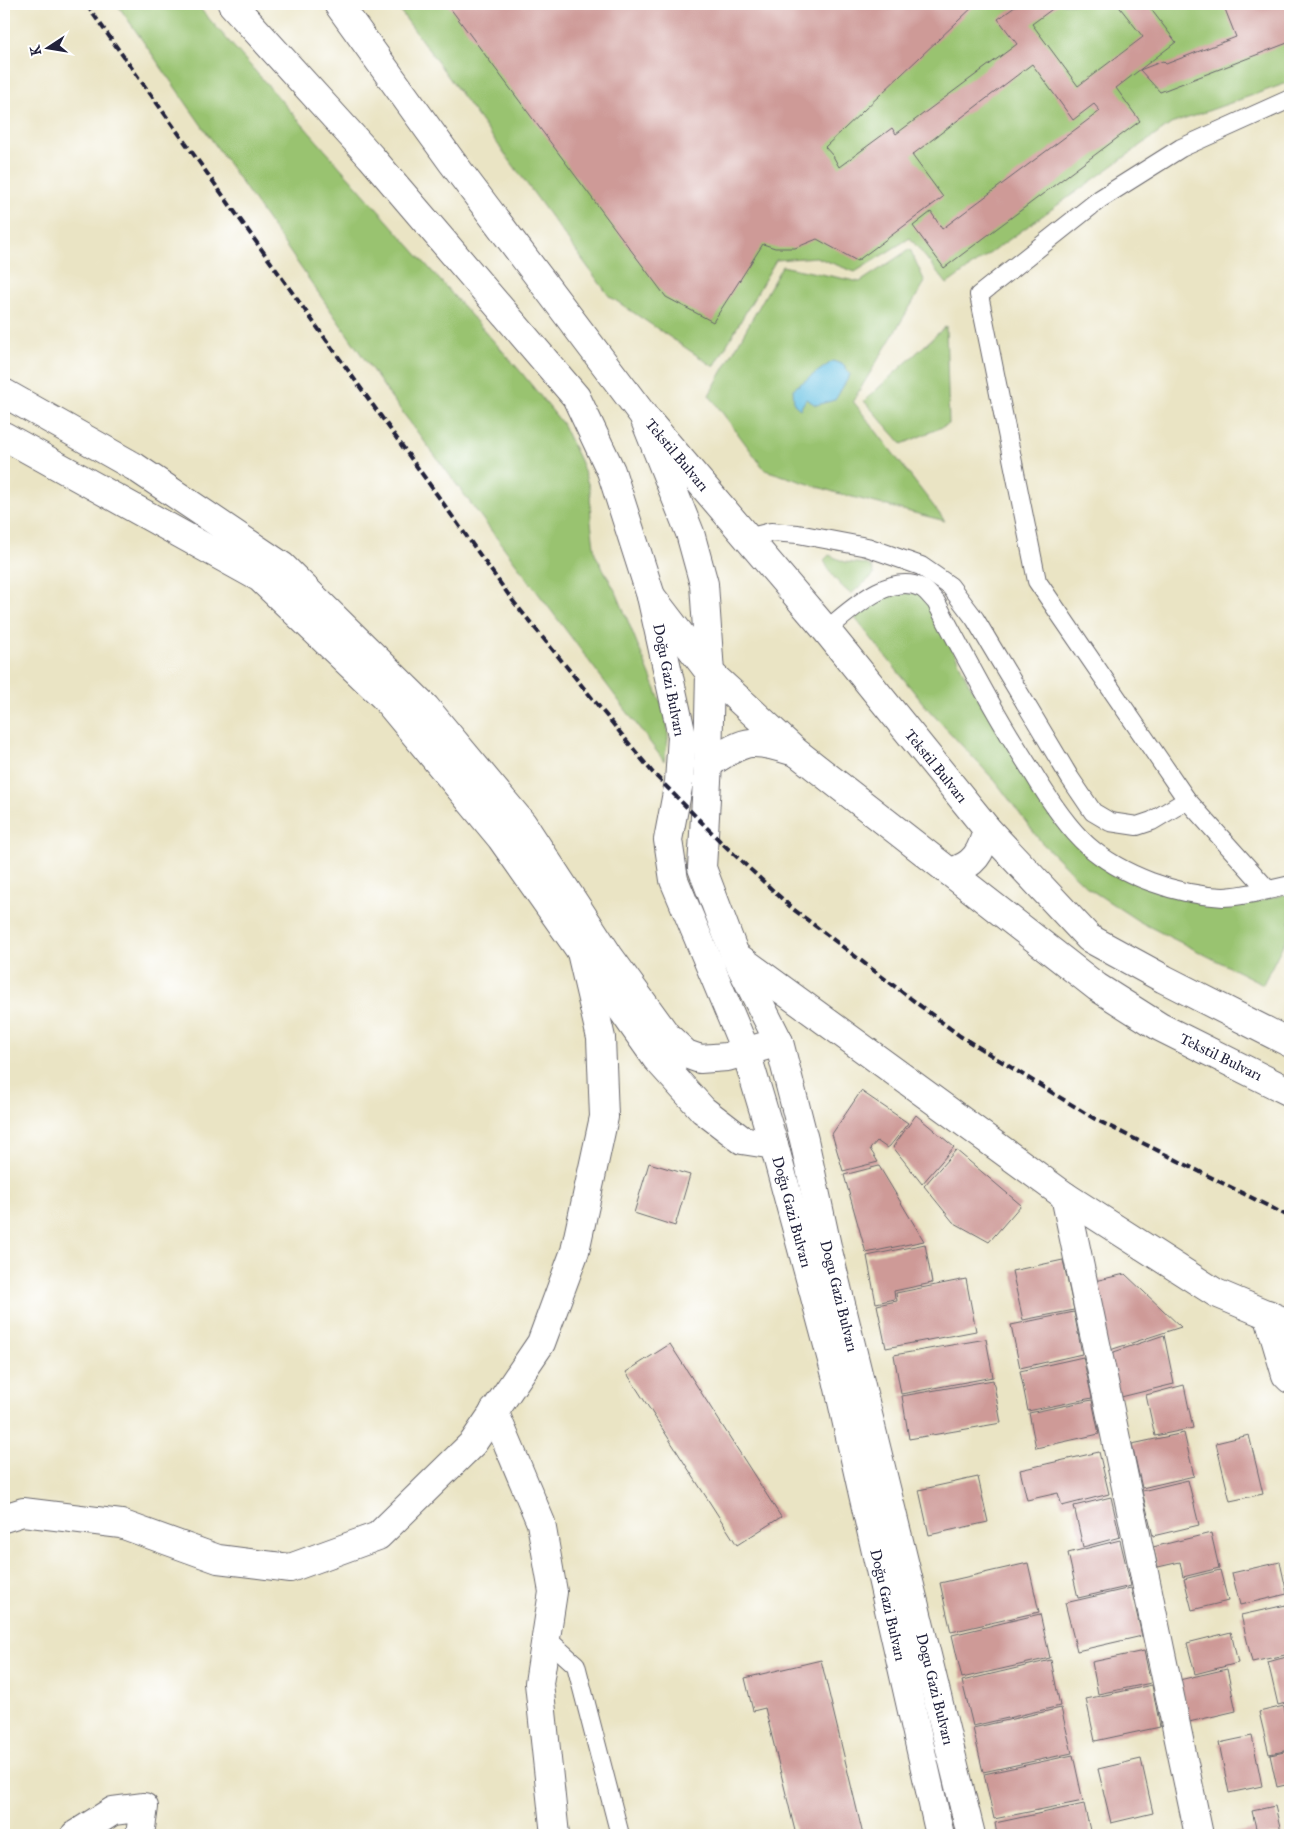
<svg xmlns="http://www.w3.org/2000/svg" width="1294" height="1839" viewBox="0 0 1294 1839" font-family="'IM FELL Great Primer',serif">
	<rect width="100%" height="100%" fill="#fff"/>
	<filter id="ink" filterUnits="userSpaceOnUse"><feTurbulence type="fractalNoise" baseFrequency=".02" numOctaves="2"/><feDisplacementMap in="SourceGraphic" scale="10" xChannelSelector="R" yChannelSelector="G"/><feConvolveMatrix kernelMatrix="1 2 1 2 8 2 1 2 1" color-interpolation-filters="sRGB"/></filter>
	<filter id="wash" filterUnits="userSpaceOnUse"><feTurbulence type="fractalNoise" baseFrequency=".0096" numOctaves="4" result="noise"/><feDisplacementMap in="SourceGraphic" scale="20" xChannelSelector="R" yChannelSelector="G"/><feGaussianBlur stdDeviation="1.12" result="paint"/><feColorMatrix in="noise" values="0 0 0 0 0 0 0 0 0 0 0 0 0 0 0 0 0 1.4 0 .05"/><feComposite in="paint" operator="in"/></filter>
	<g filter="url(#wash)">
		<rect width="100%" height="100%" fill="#eae4c4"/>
		<g fill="#99c370" stroke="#5e7256">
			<path d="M117,4H196L521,372L562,423L582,465L590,490L591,522L595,554L617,594L667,717L668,739L664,761L391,397Z"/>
			<path d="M395,4H1290V82L1171,124L947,284L910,238L855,272L816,257L776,260L714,367L609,296Z"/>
			<path d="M910,249L925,282L853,401L945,521L837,493L765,470L709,395L782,266L860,282Z"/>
			<path d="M946,326L949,424L902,444L864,401Z"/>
			<path d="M829,555L845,562L865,564L872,567L874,575L851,594C839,585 830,574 824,560Z"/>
			<path d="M919,592L935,610L968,682L1046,803L1084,847L1212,904L1245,905L1290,893V931L1263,984L1140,922L1088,888L1041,842L996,782L926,707L855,618L863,607L879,595Z"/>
		</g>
		<path fill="#64c0e2" stroke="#43718e" d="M833,361L844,365L850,375L835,400L816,405L806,399L800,409L794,404L793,389Z"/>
		<g id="blocks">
			<g fill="#ce9a97">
				<path d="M447,4H976L825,147L833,156L839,167L892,128L896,134L1017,44L998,19L1019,4H1059L1032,24L1078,86L1143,37L1117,4H1147L1176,42L1116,88L1140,121L944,268L913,226L931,212L942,229L1100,111L1094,104L1073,120L1032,64L912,155L943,197L857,261L817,239L795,248H775L763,244L713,322L666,297Z"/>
				<path d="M1223,4H1290V42L1160,92L1140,70L1163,61L1166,64L1236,37Z"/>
				<path d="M861,1091L908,1123L890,1146L887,1148L877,1141L870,1149L878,1162L843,1171L832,1134Z"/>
				<path d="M916,1115L954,1147L922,1184L893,1147Z"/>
				<path d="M956,1150L1021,1205L989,1242L953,1222L924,1186Z"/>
				<path d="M649,1163L690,1175L675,1226L634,1213Z"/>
				<path d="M879,1166L924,1241L866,1253L844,1175Z"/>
				<path d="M925,1244L932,1283L894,1291L895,1299L876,1303L867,1256Z"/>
				<path d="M1063,1260L1074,1310L1023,1320L1012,1271Z"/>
				<path d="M1125,1274L1181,1327L1107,1351L1090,1282Z"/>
				<path d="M966,1279L976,1331L886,1348L877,1305L897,1301L896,1293Z"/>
				<path d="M1074,1312L1082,1354L1020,1368L1011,1325Z"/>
				<path d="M1164,1335L1174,1384L1117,1398L1108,1354Z"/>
				<path d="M986,1339L993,1377L901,1394L894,1355Z"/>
				<path d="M670,1344L781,1517L737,1545L626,1372Z"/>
				<path d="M1083,1357L1092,1398L1028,1411L1020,1371Z"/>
				<path d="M993,1380L1001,1423L909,1439L902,1396Z"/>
				<path d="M1184,1385L1193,1428L1155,1436L1146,1395Z"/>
				<path d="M1092,1400L1099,1434L1036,1448L1029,1413Z"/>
				<path d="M1184,1433L1194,1476L1142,1488L1132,1444Z"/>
				<path d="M1249,1435L1263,1494L1230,1501L1216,1443Z"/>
				<path d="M1099,1452L1109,1494L1062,1506L1058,1493L1027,1500L1020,1470Z"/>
				<path d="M978,1477L988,1522L929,1535L919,1490Z"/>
				<path d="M1188,1480L1199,1525L1153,1536L1142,1491Z"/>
				<path d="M1111,1497L1120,1537L1083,1547L1074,1506Z"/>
				<path d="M1211,1533L1219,1568L1183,1577L1180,1562L1158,1567L1153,1547Z"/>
				<path d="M1120,1540L1131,1586L1078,1598L1068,1553Z"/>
				<path d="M1280,1562L1287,1594L1240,1605L1232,1573Z"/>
				<path d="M1028,1563L1039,1612L951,1632L940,1583Z"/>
				<path d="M1220,1570L1228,1601L1192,1610L1184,1579Z"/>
				<path d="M1131,1588L1142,1636L1077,1651L1065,1603Z"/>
				<path d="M1286,1605L1290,1624V1654L1252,1662L1241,1615Z"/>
				<path d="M1040,1614L1050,1658L962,1678L952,1635Z"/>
				<path d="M1231,1632L1238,1663L1195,1674L1187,1643Z"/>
				<path d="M1144,1651L1151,1683L1098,1694L1092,1662Z"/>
				<path d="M1290,1656V1702L1278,1705L1268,1662Z"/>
				<path d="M821,1660L863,1835H782L795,1831L765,1708L753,1711L745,1678Z"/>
				<path d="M1051,1660L1060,1706L973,1726L962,1681Z"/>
				<path d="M1227,1669L1236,1711L1189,1722L1179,1680Z"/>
				<path d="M1152,1685L1160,1727L1095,1741L1086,1699Z"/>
				<path d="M1284,1706L1290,1738V1750L1269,1754L1259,1712Z"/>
				<path d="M1061,1708L1072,1753L983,1772L973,1728Z"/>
				<path d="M1252,1736L1262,1786L1229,1793L1219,1743Z"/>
				<path d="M1290,1751V1784L1277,1787L1270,1755Z"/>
				<path d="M1073,1755L1083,1801L994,1819L984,1774Z"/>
				<path d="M1141,1759L1153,1813L1111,1823L1098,1769Z"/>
				<path d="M1084,1804L1091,1835H997L995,1823Z"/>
				<path d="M1275,1806L1282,1835H1225L1256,1828L1252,1811Z"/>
			</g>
		</g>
	</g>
	<g filter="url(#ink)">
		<use href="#blocks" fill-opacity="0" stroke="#68666b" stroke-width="1"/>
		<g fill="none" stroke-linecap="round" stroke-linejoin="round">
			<g stroke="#68666b" stroke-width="20">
				<g id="service">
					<path d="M747,538L771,532L798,534L867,547L921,566L950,586L975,619L1070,778L1093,812L1110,822L1137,826L1152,821L1187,800"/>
					<path d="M826,630C849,612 889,571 922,588C927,591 932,598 936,602C967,660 997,718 1033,773C1048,798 1066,826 1087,845C1122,876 1177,895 1223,897C1240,897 1273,889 1290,885"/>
					<path d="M1267,889L1187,800L1037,581L979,295L1100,199L1181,148L1290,99"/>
					<path d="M546,1638L576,1665L620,1835"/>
				</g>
			</g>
			<g stroke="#68666b" stroke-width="30">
				<g id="minor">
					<path d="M1065,1196L1199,1835"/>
					<path d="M1268,1314L1286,1375L1290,1379"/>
					<path d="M494,1411L541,1523L553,1592L539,1683L555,1835"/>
					<path d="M4,1518L23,1512L121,1524L218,1559L290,1568L378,1536L473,1443L541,1343L575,1251L604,1117L601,1038L581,952"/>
					<path d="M75,1835L113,1811L144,1807L140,1835"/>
				</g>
			</g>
			<g stroke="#68666b" stroke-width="30">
				<g id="tertiary">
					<path d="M4,393L135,467L282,566L426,708L522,823L609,956L667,1036L686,1054L700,1059L727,1057L779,1042"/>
					<path d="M4,436L260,578L384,697L501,838L656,1058L703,1110L742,1140L774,1145"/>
					<path d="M735,955L1065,1196L1216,1293L1290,1324"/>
				</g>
			</g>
			<g stroke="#68666b" stroke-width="30">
				<g id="secondary">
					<path d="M647,420L826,630L987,829L1089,938L1164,979L1290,1043"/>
					<path d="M651,596L710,673L796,752L1097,987L1160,1027L1290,1092"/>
					<path d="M708,764C720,757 737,744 751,743C765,742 782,748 795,752"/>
					<path d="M950,872C974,866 982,852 987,829"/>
				</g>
			</g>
			<g stroke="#68666b" stroke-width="30">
				<g id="primary">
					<path d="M232,4L371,157L576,397L611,471L651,596L682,736L679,782L668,840L674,880L746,1052L774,1145L836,1375L940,1835"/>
					<path d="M338,4L452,162L643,415L690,533L704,584L710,673L708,764L702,868L735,955L779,1042L804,1140L828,1251L971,1835"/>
				</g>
			</g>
			<use href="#service" stroke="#fff" stroke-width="18"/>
			<use href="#minor" stroke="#fff" stroke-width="28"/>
			<use href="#tertiary" stroke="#fff" stroke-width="28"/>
			<use href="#secondary" stroke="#fff" stroke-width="28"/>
			<use href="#primary" stroke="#fff" stroke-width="28"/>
			<path stroke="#22223b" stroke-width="4" stroke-dasharray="8 4" stroke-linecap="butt" d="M86,4L513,601L653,773L723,844L793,909L960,1036L1095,1119L1290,1217"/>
		</g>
	</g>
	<g text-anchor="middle" stroke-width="4" stroke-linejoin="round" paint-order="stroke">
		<g font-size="15" fill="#22223b" stroke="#fff">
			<text transform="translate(677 455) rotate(50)" y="5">Tekstil Bulvarı</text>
			<text transform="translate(669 680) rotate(79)" y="5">Doğu Gazi Bulvarı</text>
			<text transform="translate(936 766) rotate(51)" y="5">Tekstil Bulvarı</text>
			<text transform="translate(1221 1057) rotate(26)" y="5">Tekstil Bulvarı</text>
			<text transform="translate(792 1212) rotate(75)" y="5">Doğu Gazi Bulvarı</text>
			<text transform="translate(839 1296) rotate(76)" y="5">Dogu Gazi Bulvarı</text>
			<text transform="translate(888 1605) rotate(77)" y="5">Doğu Gazi Bulvarı</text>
			<text transform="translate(935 1689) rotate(76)" y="5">Dogu Gazi Bulvarı</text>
		</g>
	</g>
	<rect width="1294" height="1839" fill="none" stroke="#fff" stroke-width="20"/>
	<g transform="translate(48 48) rotate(258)" stroke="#ffffff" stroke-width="4" paint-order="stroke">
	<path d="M0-4L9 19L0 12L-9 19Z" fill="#22223b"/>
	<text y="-8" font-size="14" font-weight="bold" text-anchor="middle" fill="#22223b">K</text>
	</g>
</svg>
